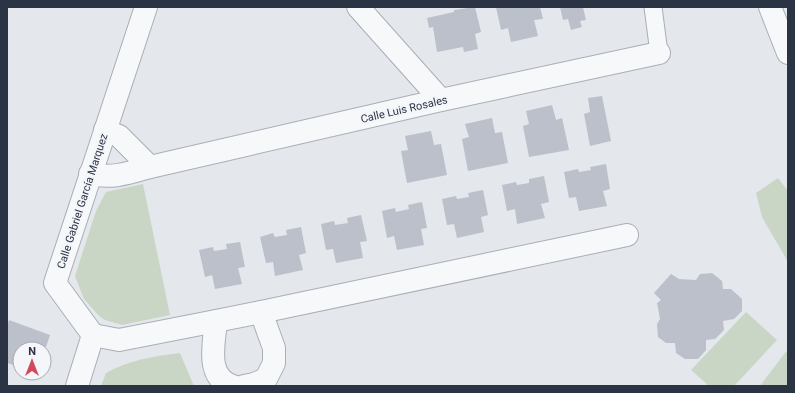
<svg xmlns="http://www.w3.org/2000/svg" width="795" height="393" viewBox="0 0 795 393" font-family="Roboto,sans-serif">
	<rect width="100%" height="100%" fill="#e4e7ec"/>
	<g fill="#c9d6c5">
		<path d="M778,178L788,191V262L762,217L756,193Z"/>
		<path d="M143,184L170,315L122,325L105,320L99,316L84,299L75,276L96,211L106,192Z"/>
		<path d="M746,312L777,340L734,386H709L691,370Z"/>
		<path d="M788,350V386H760L784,354Z"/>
		<path d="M180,353L194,386H101L106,373C129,360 155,356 180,353Z"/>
	</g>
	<g fill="#bbc0ca">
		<path d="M475,7L481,32L475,34L478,49L464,52L463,47L437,52L433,27L429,28L427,18L454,12V10Z"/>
		<path d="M496,7H540L543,19L534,20L538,36L511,42L508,28L501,30Z"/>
		<path d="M560,7H583L586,20L580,21L582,27L571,30L568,19L563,20Z"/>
		<path d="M602,96L611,141L590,146L584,114L590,112L588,98Z"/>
		<path d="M552,105L556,120L562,118L569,150L529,157L523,126L529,124L526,111Z"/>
		<path d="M492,118L495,133L502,132L508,163L468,171L462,139L469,137L465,124Z"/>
		<path d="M431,131L434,145L441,144L447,175L407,183L401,151L408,150L405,136Z"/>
		<path d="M606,164L610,189L603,191L607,206L579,211L576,197L569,198L564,172L578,169L579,172L591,170L590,167Z"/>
		<path d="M544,176L549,202L541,204L545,218L517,224L515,209L507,211L502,185L516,182L517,185L529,183V179Z"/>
		<path d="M483,190L488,215L481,217L484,232L457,238L454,224L447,225L442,199L456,196L457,199L469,197L468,193Z"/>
		<path d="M422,202L427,228L421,229L424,245L397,250L394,236L387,238L382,211L395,208L396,212L409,209L408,205Z"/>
		<path d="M361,215L367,241L360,242L363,258L336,263L333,249L326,250L321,224L334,221L335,225L348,223L347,218Z"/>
		<path d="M301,227L306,253L299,255L303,270L275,276L273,262L266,263L260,237L273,233L275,237L287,235L286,230Z"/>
		<path d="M240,242L245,267L238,268L242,284L215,289L212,275L205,277L199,250L213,247L214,251L227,249L226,244Z"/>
		<path d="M712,273L722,281L723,289H731L742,299V311L734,319L723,321L724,330L715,339L706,340V350L698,359H685L676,353L675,343H666L658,337L657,324L660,319L657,303L661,300L654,293L671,274L679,279L696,280L700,274Z"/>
		<path d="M9,320L50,335L44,353V349H20V367L7,363V326Z"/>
	</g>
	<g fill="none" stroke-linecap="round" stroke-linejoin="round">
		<g stroke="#a9aeb7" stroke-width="19">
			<path id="pedestrian" d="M653,7L659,53"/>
		</g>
		<g stroke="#a9aeb7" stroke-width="24">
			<g id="minor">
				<path d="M358,7L441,100"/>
				<path d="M150,167L441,100L659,53"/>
				<path d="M90,174C112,179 129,173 150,167L119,136L105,130"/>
				<path d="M261,312L627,235"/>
				<path d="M93,335L55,283L146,7"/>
				<path d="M93,335L119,340L216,321"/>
				<path d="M77,386L93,335"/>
				<path d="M233,386C205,378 214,344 216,321L261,312L274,348V363L266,379L254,384L244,386"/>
			</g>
		</g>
		<g stroke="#a9aeb7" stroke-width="24">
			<path id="tertiary" d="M770,7L788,53"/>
		</g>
		<use href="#pedestrian" stroke="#f7f8fa" stroke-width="17"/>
		<use href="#minor" stroke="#f7f8fa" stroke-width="22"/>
		<use href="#tertiary" stroke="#f7f8fa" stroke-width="22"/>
	</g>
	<g text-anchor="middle" stroke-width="4" stroke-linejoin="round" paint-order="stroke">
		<g font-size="11" fill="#2b3445" stroke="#f4f6f9">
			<text transform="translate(404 109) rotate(-13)" y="4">Calle Luis Rosales</text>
			<text transform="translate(82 201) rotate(-72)" y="4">Calle Gabriel García Marquez</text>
		</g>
	</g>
	<rect width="795" height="393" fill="none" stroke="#2b3445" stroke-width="16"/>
	<g transform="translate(32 361)"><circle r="19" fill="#f4f6f9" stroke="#a4a8b1"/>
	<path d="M0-3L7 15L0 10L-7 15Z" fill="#d1495b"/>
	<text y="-6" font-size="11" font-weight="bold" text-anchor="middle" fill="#2b3445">N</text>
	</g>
</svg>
